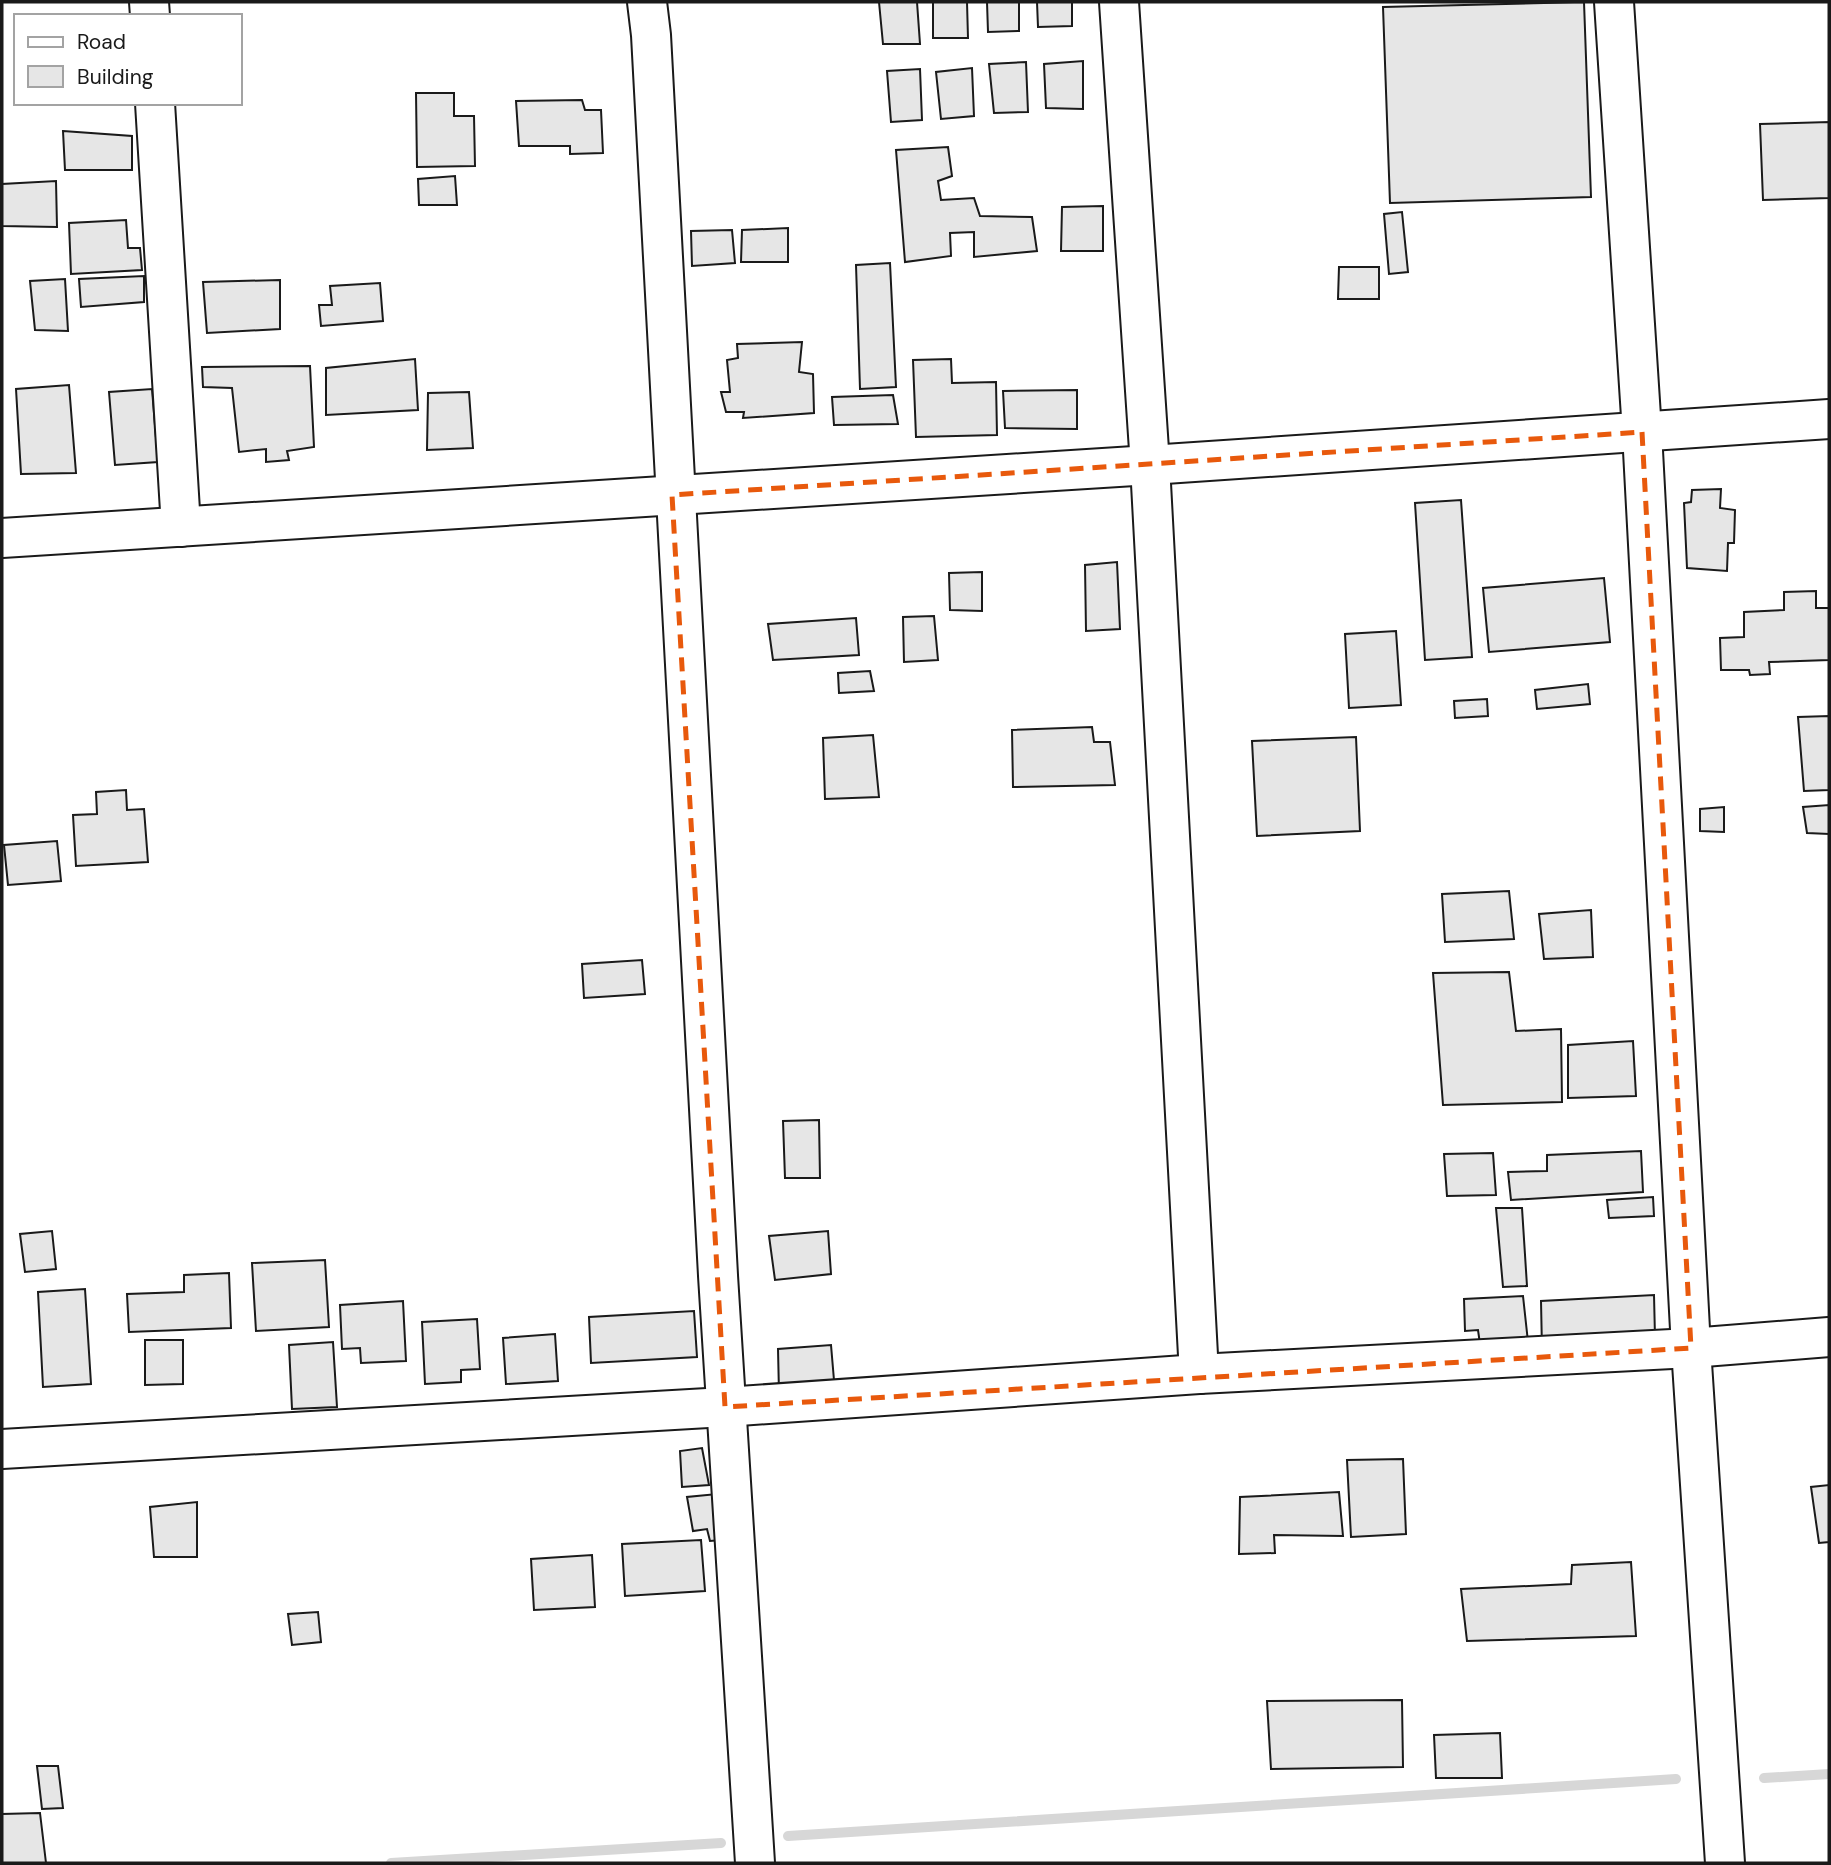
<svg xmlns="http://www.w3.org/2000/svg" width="1831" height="1865" viewBox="0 0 1831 1865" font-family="'DM Sans',sans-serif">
	<rect width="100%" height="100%" fill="#fff"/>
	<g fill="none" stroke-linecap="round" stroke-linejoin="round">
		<g stroke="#d7d7d7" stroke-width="10">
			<path d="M1764,1778L1829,1774"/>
			<path d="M788,1836L1676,1779"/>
			<path d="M391,1863L721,1843"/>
		</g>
	</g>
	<g fill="#e6e6e6" stroke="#1a1a1a" stroke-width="2">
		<path d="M879,2H917L920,44H883Z"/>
		<path d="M933,2H967L968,38H933Z"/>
		<path d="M987,2H1019V31L988,32Z"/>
		<path d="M1037,2H1072V26L1038,27Z"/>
		<path d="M1584,2L1591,197L1390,203L1383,7Z"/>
		<path d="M1083,61V109L1046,108L1044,64Z"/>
		<path d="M1026,62L1028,112L994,113L989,64Z"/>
		<path d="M972,68L974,116L941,119L936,72Z"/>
		<path d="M920,69L922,120L891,122L887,71Z"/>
		<path d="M416,93H454V116H474L475,166L417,167Z"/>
		<path d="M582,100L585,110H601L603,153L570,154V146H519L516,101Z"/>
		<path d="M1829,122V198L1763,200L1760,124Z"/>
		<path d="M63,131L132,136V170H65Z"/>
		<path d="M948,147L952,176L938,181L941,200L974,198L980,216L1032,217L1037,251L974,257V232L950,233L951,256L905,262L896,150Z"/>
		<path d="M455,176L457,205H419L418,179Z"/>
		<path d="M56,181L57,227L2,226V184Z"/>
		<path d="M1103,206V251H1061L1062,207Z"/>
		<path d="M1402,212L1408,272L1389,274L1384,214Z"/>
		<path d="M126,220L128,248H140L142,270L71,274L69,223Z"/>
		<path d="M788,228V262H741L742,230Z"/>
		<path d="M732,230L735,263L692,266L691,231Z"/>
		<path d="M890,263L896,387L860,389L856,265Z"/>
		<path d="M1339,267H1379V299H1338Z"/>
		<path d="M144,276V302L81,307L79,279Z"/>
		<path d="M65,279L68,331L35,330L30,281Z"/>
		<path d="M280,280V329L207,333L203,282Z"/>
		<path d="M380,283L383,321L321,326L319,305H332L330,286Z"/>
		<path d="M802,342L799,372L813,374L814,413L743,418L744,412H726L721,392H730L727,360L738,358L737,344Z"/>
		<path d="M415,359L418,410L326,415V368Z"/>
		<path d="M951,359L952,383L996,382L997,435L916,437L913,360Z"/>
		<path d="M310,366L314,447L287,451L289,460L266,462V449L239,452L232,388L203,387L202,367Z"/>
		<path d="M69,385L76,473L21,474L16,389Z"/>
		<path d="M152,389L158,462L115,465L109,392Z"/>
		<path d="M1077,390V429L1005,428L1003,391Z"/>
		<path d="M469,392L473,448L427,450L428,393Z"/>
		<path d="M893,395L898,424L834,425L832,397Z"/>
		<path d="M1721,489L1720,508L1735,510L1734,543H1728L1727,571L1687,568L1684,503L1691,502L1692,490Z"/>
		<path d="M1461,500L1472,657L1425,660L1415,503Z"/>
		<path d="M1117,562L1120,629L1086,631L1085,565Z"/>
		<path d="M982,572V611L950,610L949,573Z"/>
		<path d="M1604,578L1610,642L1489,652L1483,588Z"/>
		<path d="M1816,591V608H1829V660L1769,662L1770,674L1750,675L1749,670H1721L1720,638L1744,637V612L1784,610V592Z"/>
		<path d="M934,616L938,660L904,662L903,617Z"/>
		<path d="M856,618L859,655L773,660L768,624Z"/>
		<path d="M1396,631L1401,705L1349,708L1345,634Z"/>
		<path d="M870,671L874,691L839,693L838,673Z"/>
		<path d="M1588,684L1590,704L1537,709L1535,690Z"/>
		<path d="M1487,699L1488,716L1455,718L1454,701Z"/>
		<path d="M1829,716V790L1804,791L1798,717Z"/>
		<path d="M1092,727L1094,742H1110L1115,785L1013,787L1012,730Z"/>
		<path d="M873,735L879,797L825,799L823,738Z"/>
		<path d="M1356,737L1360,831L1257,836L1252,741Z"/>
		<path d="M126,790L127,810L144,809L148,862L76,866L73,815L97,814L96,792Z"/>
		<path d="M1829,805V834L1807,833L1803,807Z"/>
		<path d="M1724,807V832L1700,831V809Z"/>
		<path d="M57,841L61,881L8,885L4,845Z"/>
		<path d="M1509,891L1514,939L1445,942L1442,894Z"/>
		<path d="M1591,910L1593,957L1544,959L1539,914Z"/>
		<path d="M642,960L645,994L584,998L582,964Z"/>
		<path d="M1509,972L1516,1031L1561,1029L1562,1102L1443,1105L1433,973Z"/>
		<path d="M1633,1041L1636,1096L1568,1098V1045Z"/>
		<path d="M819,1120L820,1178H785L783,1121Z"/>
		<path d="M1641,1151L1643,1192L1511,1200L1508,1172L1547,1171V1155Z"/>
		<path d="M1493,1153L1496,1195L1447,1196L1444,1154Z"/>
		<path d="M1653,1197L1654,1216L1609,1218L1607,1200Z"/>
		<path d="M1496,1208H1522L1527,1286L1503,1287Z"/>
		<path d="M52,1231L56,1269L25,1272L20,1234Z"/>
		<path d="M828,1231L831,1274L775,1280L769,1236Z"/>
		<path d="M325,1260L329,1327L256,1331L252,1263Z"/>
		<path d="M229,1273L231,1328L129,1332L127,1294L184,1292V1275Z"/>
		<path d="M85,1289L91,1384L43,1387L38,1292Z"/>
		<path d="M1654,1295L1655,1337L1542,1350L1541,1301Z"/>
		<path d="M1523,1296L1528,1342L1480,1344L1478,1330L1465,1331L1464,1299Z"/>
		<path d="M403,1301L406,1361L361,1363L360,1348L342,1349L340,1305Z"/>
		<path d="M694,1311L697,1357L591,1363L589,1317Z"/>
		<path d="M477,1319L480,1369L461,1370V1382L425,1384L422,1322Z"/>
		<path d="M555,1334L558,1381L506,1384L503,1338Z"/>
		<path d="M145,1340H183V1384L145,1385Z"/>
		<path d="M333,1342L337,1407L292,1409L289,1345Z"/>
		<path d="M831,1345L835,1392L779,1393L778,1349Z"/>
		<path d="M702,1448L709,1485L682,1487L680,1451Z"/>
		<path d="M1403,1459L1406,1534L1351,1537L1347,1460Z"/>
		<path d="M1829,1485V1542L1819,1543L1811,1487Z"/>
		<path d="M1339,1492L1343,1536L1274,1535L1275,1553L1239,1554L1240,1497Z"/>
		<path d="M717,1494L721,1540L710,1541L707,1529L693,1531L687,1497Z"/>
		<path d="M197,1502V1557H154L150,1507Z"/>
		<path d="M701,1540L705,1591L625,1596L622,1544Z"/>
		<path d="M592,1555L595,1607L534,1610L531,1559Z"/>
		<path d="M1631,1562L1636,1636L1467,1641L1461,1589L1571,1584L1572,1565Z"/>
		<path d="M318,1612L321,1642L292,1645L288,1614Z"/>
		<path d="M1402,1700L1403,1767L1271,1769L1267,1701Z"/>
		<path d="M1500,1733L1502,1778H1436L1434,1735Z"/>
		<path d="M37,1766H58L63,1808L42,1809Z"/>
		<path d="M40,1813L46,1863H2V1814Z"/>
	</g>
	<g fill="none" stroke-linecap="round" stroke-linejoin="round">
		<g stroke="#1a1a1a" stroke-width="42">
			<g id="minor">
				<path d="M149,2L150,16"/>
				<path d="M647,2L651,35C680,645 715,1254 755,1863"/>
				<path d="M1119,2L1150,465L1199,1374"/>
				<path d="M1614,2L1642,432L1691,1348L1725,1863"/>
				<path d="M155,103L181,527"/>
				<path d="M2,538L1150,465L1829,419"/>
				<path d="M2,1449L725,1407L1199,1374L1691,1348L1829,1337"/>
			</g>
		</g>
		<use href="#minor" stroke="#fff" stroke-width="38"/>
	</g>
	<path fill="none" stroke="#e8590c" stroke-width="5" stroke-dasharray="14 9" stroke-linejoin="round" d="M1642,432L1691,1348L725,1407L672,495Z"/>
	<rect width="1831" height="1865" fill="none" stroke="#1a1a1a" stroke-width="7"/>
	<rect x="14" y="14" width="228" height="91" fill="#ffffff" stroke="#a3a3a3" stroke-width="2"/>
	<rect x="28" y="37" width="35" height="10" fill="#ffffff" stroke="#a3a3a3" stroke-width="2"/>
	<text x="77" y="49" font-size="21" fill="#1a1a1a">Road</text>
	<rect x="28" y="66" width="35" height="21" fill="#e6e6e6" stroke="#a3a3a3" stroke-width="2"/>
	<text x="77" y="84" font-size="21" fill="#1a1a1a">Building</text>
</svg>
